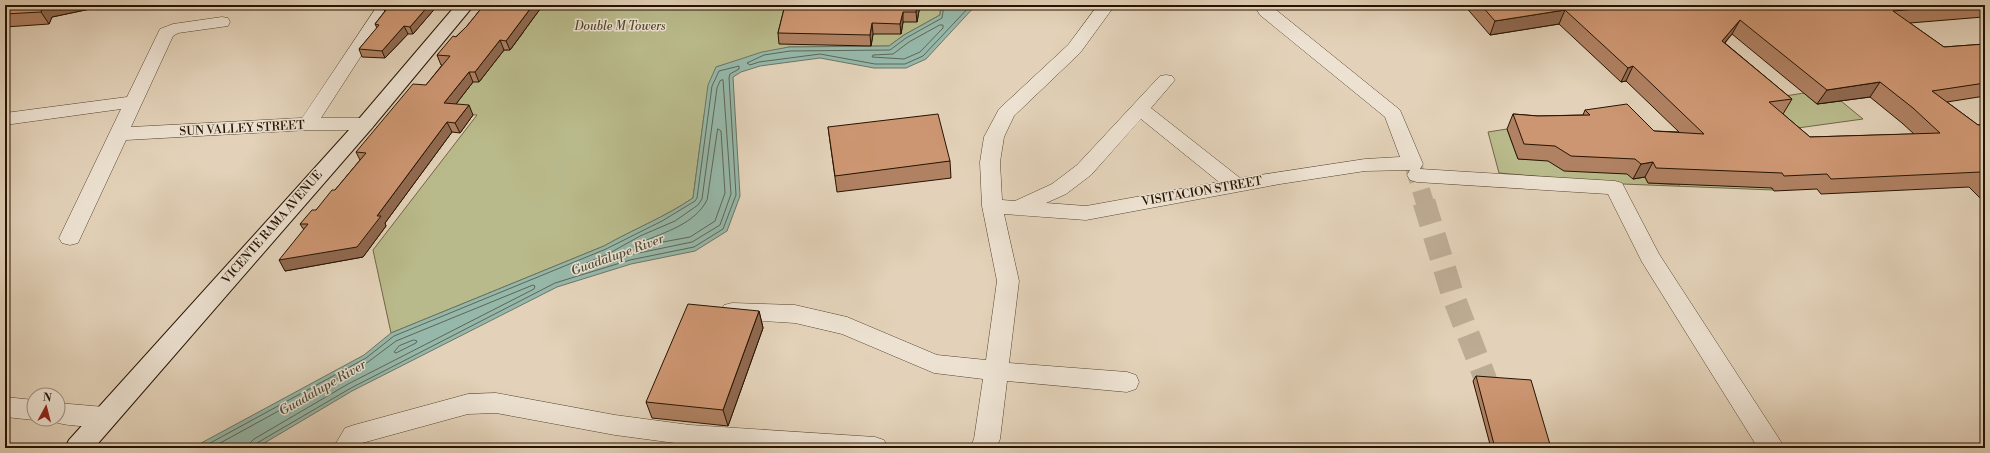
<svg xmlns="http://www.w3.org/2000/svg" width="1990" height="453" viewBox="0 0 1990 453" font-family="'Libre Bodoni',serif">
	<rect width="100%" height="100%" fill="#e3d2b9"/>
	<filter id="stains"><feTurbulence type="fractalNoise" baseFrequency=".005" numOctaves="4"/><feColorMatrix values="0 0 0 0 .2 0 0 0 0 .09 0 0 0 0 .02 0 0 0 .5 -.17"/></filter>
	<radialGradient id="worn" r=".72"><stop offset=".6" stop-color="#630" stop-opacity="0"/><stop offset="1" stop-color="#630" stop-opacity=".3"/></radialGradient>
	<g fill="#b9ba8b" stroke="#706646">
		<path d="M543,5H941L940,15L904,35L889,46L789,47L716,67L704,116L693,198C665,217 634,229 604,246L391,333L373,250L477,115L449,113L472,82L504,50H510L523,33L524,20Z"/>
		<path d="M1804,93L1817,104L1841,101L1863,119L1776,131L1785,96Z"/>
		<path d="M1507,129L1518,159L1600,161L1645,177L1648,183L1680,185V183L1768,184L1773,190L1623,184L1499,173L1488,132Z"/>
	</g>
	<path fill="#96b8aa" stroke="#697666" d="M941,5H976L926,59L906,68H874L820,58L760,66L741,72L733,77L740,196L727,231L695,251L631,264L557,287L352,391L256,448H192L364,355L391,333L604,246C634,229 665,217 693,198L708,85L716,67L762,52L789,47L889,46L904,35L940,15Z"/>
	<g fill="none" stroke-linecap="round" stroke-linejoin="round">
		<g stroke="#5e6655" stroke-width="1">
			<path d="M944,5L942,18L906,38L890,50L790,51L764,55L747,63L750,65L759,62L820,54L875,64H905L923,56L971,5"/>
			<path d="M940,25H943V28L920,52L904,59L872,57L873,55L893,54L909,42Z"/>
			<path d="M723,80L731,194L720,225L692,242L629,255L574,271V268L608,254L640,236L675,221L698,205L702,199L717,88L720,81Z"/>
			<path d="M718,129L721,131L725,193L715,221L690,237L641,246L642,242C665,232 695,224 707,200Z"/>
			<path d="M414,340L417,341L416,343L396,353L394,352L399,346Z"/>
			<path d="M201,448L366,358L394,336L606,249L662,221L695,201L697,198L712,86L719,71L739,66V69L730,74L729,78L736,195L723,229L694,247L630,260L555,283L351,388L257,443L255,448"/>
			<path d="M211,448L368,362L396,341L533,285L535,286L534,289L348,384L254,439L250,443L249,448"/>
		</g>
		<path stroke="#bdac94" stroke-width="18" stroke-dasharray="18 9" stroke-linecap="butt" d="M1413,164L1425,203"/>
		<path stroke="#bdac94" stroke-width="23" stroke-dasharray="23 12" stroke-linecap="butt" d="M1424,202L1452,293L1485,378L1505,448"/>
		<g stroke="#55432e" stroke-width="1">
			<g id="street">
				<path d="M378,5H394L321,118H365L372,120L374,124L372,128L365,130H308L126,140L78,243L70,245L62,243L59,238L121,109L5,125V113L127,97L160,29L173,24L222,17L228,18L230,22L228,26L178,33L173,36L131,127L302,118Z"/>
				<path d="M1098,5H1115L1080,53L1014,116L1004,137L1000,162L1002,200L1015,201L1052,184L1077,165L1160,76L1166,75L1172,76L1175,80L1151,108L1240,178L1365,159L1400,157L1385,117L1260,15L1254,5H1270L1400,110L1423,164L1420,169L1615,181L1622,183L1659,254L1785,448H1758L1642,262L1608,194L1417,182L1410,180L1407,175L1410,170L1365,171L1280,184L1086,220L1004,214L1019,281L1009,363L1127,372L1136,375L1139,382L1136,389L1127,392L1007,381L1000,439L996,448H970L974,439L983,379L934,373L842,334L795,323L732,319L724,317L721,311L724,305L732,303L795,305L847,317L937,355L986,360L997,281L982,206L980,162L984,137L999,109L1068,45ZM1141,119L1219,182L1086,206L1046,203L1066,194L1091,175Z"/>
				<path d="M496,393L615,415L690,425L875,437L884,440L888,448H726L690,445L615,435L496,413L468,414L362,443L360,448H333L345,428L354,425L468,394Z"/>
				<path d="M5,397L34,400V419H37L34,420L5,417Z"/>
				<path d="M58,403L104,407L113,410L116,417L113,424C100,428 59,427 49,419H58Z"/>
			</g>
		</g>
		<g stroke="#261300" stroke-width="2">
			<path id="secondary" d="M456,5H474L372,128L94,448H65L69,440L358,120Z"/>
		</g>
		<use href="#street" fill="#ede2d2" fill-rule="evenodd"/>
		<use href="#secondary" fill="#ede2d2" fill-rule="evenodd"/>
	</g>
	<g fill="#b08162" stroke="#261300" fill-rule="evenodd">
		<path d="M5,5H109L52,17L49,24L5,27Z"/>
		<path d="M388,5H438L413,34H408L385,58L362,57L359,49L377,28L375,24L385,11L384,10Z"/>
		<path d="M484,5H543L510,50H504L479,82H473L456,104L473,115L460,133L452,132L385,223L386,226L363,257L285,271L304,230L300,224L316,210L335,190L360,160L356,152L426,85L442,65H441L437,55L467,26Z"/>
		<path d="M785,5H920L917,22H903L901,34H873L871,46L779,44L778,33Z"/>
		<path d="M1464,5H1985V13L1983,17L1910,23L1944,47L1985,44V96L1947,102L1978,125L1985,124V203L1969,187L1821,194L1817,189L1774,191L1772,188L1648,183L1645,177L1633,179L1627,174L1564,171L1548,161L1518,159L1507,129L1513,114L1538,116L1583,115L1585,110L1654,131L1679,132L1626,81L1621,82L1559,24L1490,35ZM1732,34L1817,104L1870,97L1902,123L1914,134L1810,137L1783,114L1792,99L1725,43Z"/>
		<path d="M828,127L950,161L951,178L837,192Z"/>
		<path d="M759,311L763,328L728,426L652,418L646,402Z"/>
		<path d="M1476,376L1551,448H1491L1473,381Z"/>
	</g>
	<g fill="#906950" stroke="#261300">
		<path d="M44,5H109L52,17L49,24L41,12Z"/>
		<path d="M429,5H438L413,34L410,27Z"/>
		<path d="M533,5H543L510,50L506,41Z"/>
		<path d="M917,5H920L917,22L916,12Z"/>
		<path d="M1565,10L1559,24L1490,35L1495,21Z"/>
		<path d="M903,12V22L901,34L900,24Z"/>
		<path d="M1740,20L1732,34L1714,55L1722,41Z"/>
		<path d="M872,23L873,34L871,46L870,35Z"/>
		<path d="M404,26L408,34L385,58L382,51Z"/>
		<path d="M500,40L504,50L479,82L475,72Z"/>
		<path d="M1633,66L1626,81L1621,82L1628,68Z"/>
		<path d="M469,72L473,82L449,113L444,103Z"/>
		<path d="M1880,82L1870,97L1817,104L1827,90Z"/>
		<path d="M469,105L473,115L460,133L455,123Z"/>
		<path d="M447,122L452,132L385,223L386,226L363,257L285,271L279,260L377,216Z"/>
		<path d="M1653,162L1645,177L1633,179L1641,164Z"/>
		<path d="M759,311L763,328L728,426L723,410Z"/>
	</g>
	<g fill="#cd9672" stroke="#261300" fill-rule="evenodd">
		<path d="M5,5H44L41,12L5,14Z"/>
		<path d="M388,5H429L410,27L404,26L382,51L359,49L379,25L375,24L386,10H384Z"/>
		<path d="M484,5H533L506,41L500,40L475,72H469L444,103L469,105L455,123L447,122L377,216H381L357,247L279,260L308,224H300L312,210H316L332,190H335L366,153L356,152L413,84L426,85L450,56L437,55L453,36L456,37L467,26Z"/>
		<path d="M785,5H917L916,12H903L900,24L872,23L870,35L778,33Z"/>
		<path d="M1481,5H1965L1893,11L1944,47L1985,44V83L1932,91L1978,125L1985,124V176L1981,172L1831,179L1827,174L1784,176L1782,173L1656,168L1653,162L1641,164L1635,159L1571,156L1555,146L1524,144L1513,114L1538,116L1590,115L1585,110L1627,104L1654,131L1704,134L1633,66L1628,68L1565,10L1495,21ZM1740,20L1827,90L1880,82L1913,108L1940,133L1810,137L1769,102L1792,99L1722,41Z"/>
		<path d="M938,114L950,161L835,176L828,127Z"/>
		<path d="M688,304L759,311L723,410L646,402Z"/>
		<path d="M1476,376L1531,380L1551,448H1495Z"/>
	</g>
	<g text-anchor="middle" stroke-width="3" stroke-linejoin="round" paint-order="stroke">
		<g font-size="12" font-style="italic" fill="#52452a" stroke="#ede2d2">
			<text x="620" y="30">Double M Towers</text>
		</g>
		<g font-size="12" fill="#261300" stroke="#ede2d2">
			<text transform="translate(242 128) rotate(-3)" y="4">SUN VALLEY STREET</text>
			<text transform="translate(1202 191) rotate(-10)" y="4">VISITACION STREET</text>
			<text transform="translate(272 227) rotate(-49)" y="4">VICENTE RAMA AVENUE</text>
		</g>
		<g font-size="13" font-style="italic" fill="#4d4d3c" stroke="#ede2d2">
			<text transform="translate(617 254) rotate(-20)" y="5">Guadalupe River</text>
			<text transform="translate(322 387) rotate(-30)" y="5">Guadalupe River</text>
		</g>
	</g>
	<rect width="1990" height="453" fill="none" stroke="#e3d2b9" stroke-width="20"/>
	<rect x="6" y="6" width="1978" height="441" fill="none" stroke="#261300" stroke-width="2"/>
	<rect x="10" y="10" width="1970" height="433" fill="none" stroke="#261300"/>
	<g transform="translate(46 407) rotate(7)"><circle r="19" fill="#ede2d2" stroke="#9d8f7e"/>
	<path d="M0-3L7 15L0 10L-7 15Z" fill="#8f2418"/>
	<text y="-6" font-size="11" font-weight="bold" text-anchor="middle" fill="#261300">N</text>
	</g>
	<rect width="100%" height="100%" filter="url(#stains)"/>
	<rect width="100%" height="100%" fill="url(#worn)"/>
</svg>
